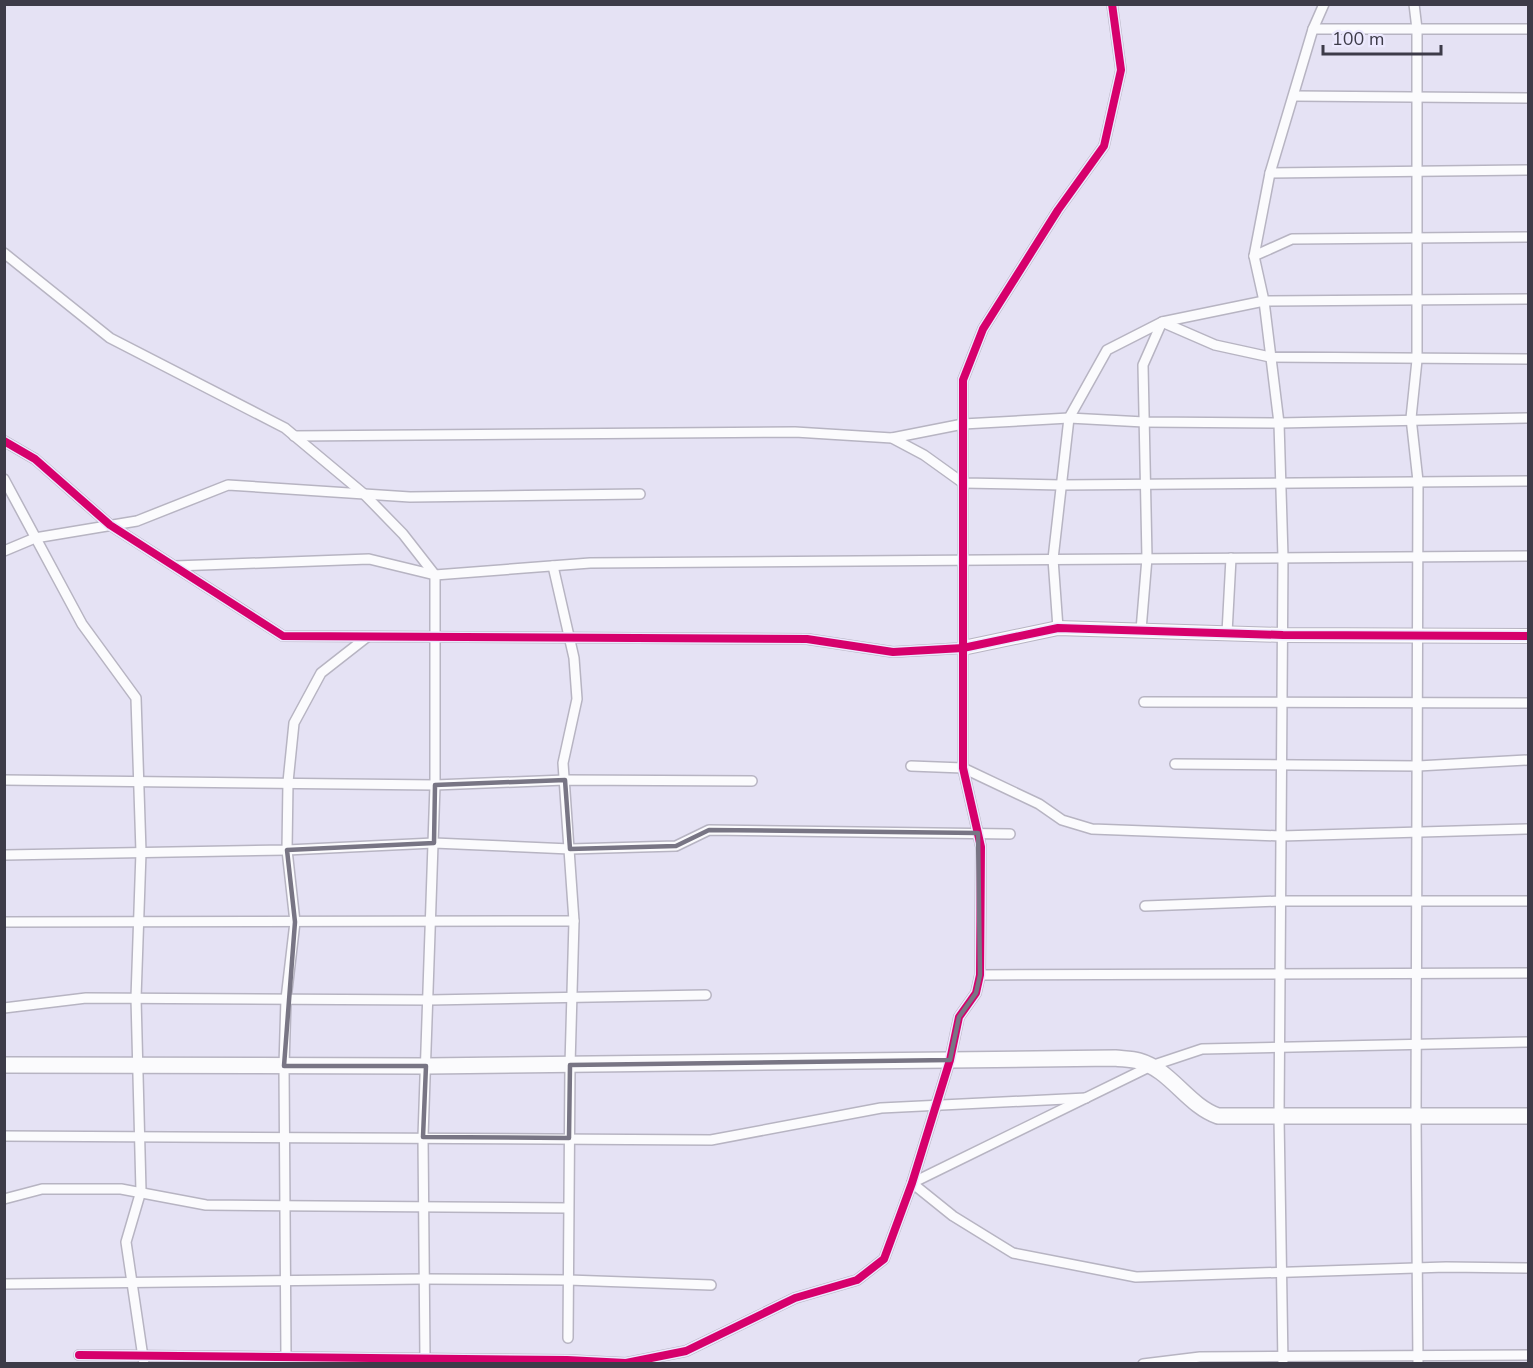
<svg xmlns="http://www.w3.org/2000/svg" width="1533" height="1368" viewBox="0 0 1533 1368" font-family="'Nunito Sans',sans-serif">
	<rect width="100%" height="100%" fill="#e5e2f4"/>
	<g fill="none" stroke-linecap="round" stroke-linejoin="round">
		<g stroke="#b7b4c2" stroke-width="12">
			<g id="street">
				<path d="M1414,4L1417,29V360L1411,418L1418,481L1416,1117L1418,1364"/>
				<path d="M1313,29H1528"/>
				<path d="M1295,96L1528,98"/>
				<path d="M1270,173L1528,170"/>
				<path d="M4,253L110,338L285,428L364,494L403,534L435,575V785L423,1137L425,1359"/>
				<path d="M1254,256L1292,239L1528,237"/>
				<path d="M294,436L795,432L892,438L924,455L963,483L1061,485L1528,481"/>
				<path d="M892,438L963,424L1069,418L1144,422L1279,423L1528,418"/>
				<path d="M4,441L35,459L110,525L283,636L807,639L893,652L963,648"/>
				<path d="M4,479L82,624L136,698L141,852L136,998L141,1191L126,1242L144,1364"/>
				<path d="M4,551L35,538L137,521L228,485L410,497L640,494"/>
				<path d="M175,566L369,559L435,575L590,563L1528,556"/>
				<path d="M553,566L574,658L577,699L563,763L574,921L570,1065L568,1338"/>
				<path d="M1058,628L1053,559L1069,418L1107,350L1162,322L1215,345L1270,357L1528,359"/>
				<path d="M1141,630L1147,558L1143,365L1162,322L1264,301L1528,299"/>
				<path d="M1227,633L1231,558"/>
				<path d="M1144,702L1528,703"/>
				<path d="M1175,764L1418,766L1528,760"/>
				<path d="M911,766L963,768L1039,804L1062,820L1092,829L1281,836L1528,829"/>
				<path d="M4,780L435,785L565,780L752,781"/>
				<path d="M5,855L287,850L434,843L570,849L676,846L709,830L1010,834"/>
				<path d="M1145,906L1281,901H1528"/>
				<path d="M4,922L574,921"/>
				<path d="M980,975L1528,973"/>
				<path d="M4,1008L86,998L429,1000L706,995"/>
				<path d="M4,1136L711,1140L881,1108L1086,1098"/>
				<path d="M912,1183L1151,1066L1202,1049L1528,1042"/>
				<path d="M912,1183L953,1216L1013,1253L1136,1277L1446,1267L1528,1268"/>
				<path d="M4,1199L42,1189H121L206,1205L568,1208"/>
				<path d="M4,1284L424,1279L568,1280L711,1285"/>
				<path d="M79,1355L567,1360L626,1363L686,1351L795,1298L857,1280L884,1259L912,1183L950,1060L959,1017L976,993L980,975L981,847L963,768V380L983,329L1058,210L1104,146L1121,70L1112,4"/>
				<path d="M286,1357L284,1066L286,999L295,922L287,850L288,782L294,723L321,673L367,637"/>
				<path d="M1143,1364L1200,1357L1528,1355"/>
				<path d="M1283,1364L1279,1117L1283,557L1279,423L1264,301L1254,256L1270,173L1313,29L1324,4"/>
			</g>
		</g>
		<g stroke="#b7b4c2" stroke-width="16">
			<path id="secondary" d="M963,648L1058,628L1283,635L1528,636"/>
		</g>
		<g stroke="#b7b4c2" stroke-width="18">
			<path id="primary" d="M4,1065L426,1066L1115,1058C1123,1059 1132,1059 1139,1061C1171,1070 1187,1105 1218,1116H1528"/>
		</g>
		<use href="#street" stroke="#fbfbfd" stroke-width="9"/>
		<use href="#secondary" stroke="#fbfbfd" stroke-width="14"/>
		<use href="#primary" stroke="#fbfbfd" stroke-width="15"/>
		<g stroke="#ece9fe" stroke-width="11">
			<g id="cycleway">
				<path d="M4,441L35,459L110,525L283,636L807,639L893,652L963,648L1058,628L1283,635L1528,636"/>
				<path d="M79,1355L567,1360L626,1363L686,1351L795,1298L857,1280L884,1259L912,1183L950,1060L959,1017L976,993L980,975L981,847L963,768V380L983,329L1058,210L1104,146L1121,70L1112,4"/>
			</g>
		</g>
		<use href="#cycleway" stroke="#d6006c" stroke-width="8"/>
	</g>
	<path fill="none" stroke="#787584" stroke-width="4.5" stroke-linejoin="round" d="M565,780L570,849L676,846L709,830L978,833L980,975L976,993L959,1017L950,1060L570,1065L569,1138L423,1137L426,1066H284L295,922L287,850L434,843L435,785Z"/>
	<rect width="1533" height="1368" fill="none" stroke="#3d3b48" stroke-width="12"/>
	<path d="M1323 45v9h118v-9" fill="none" stroke="#3d3b48" stroke-width="3"/>
	<text x="1332" y="45" font-size="18" fill="#3d3b48" stroke="#ece9fe" stroke-width="4.5" paint-order="stroke">100 m</text>
</svg>
